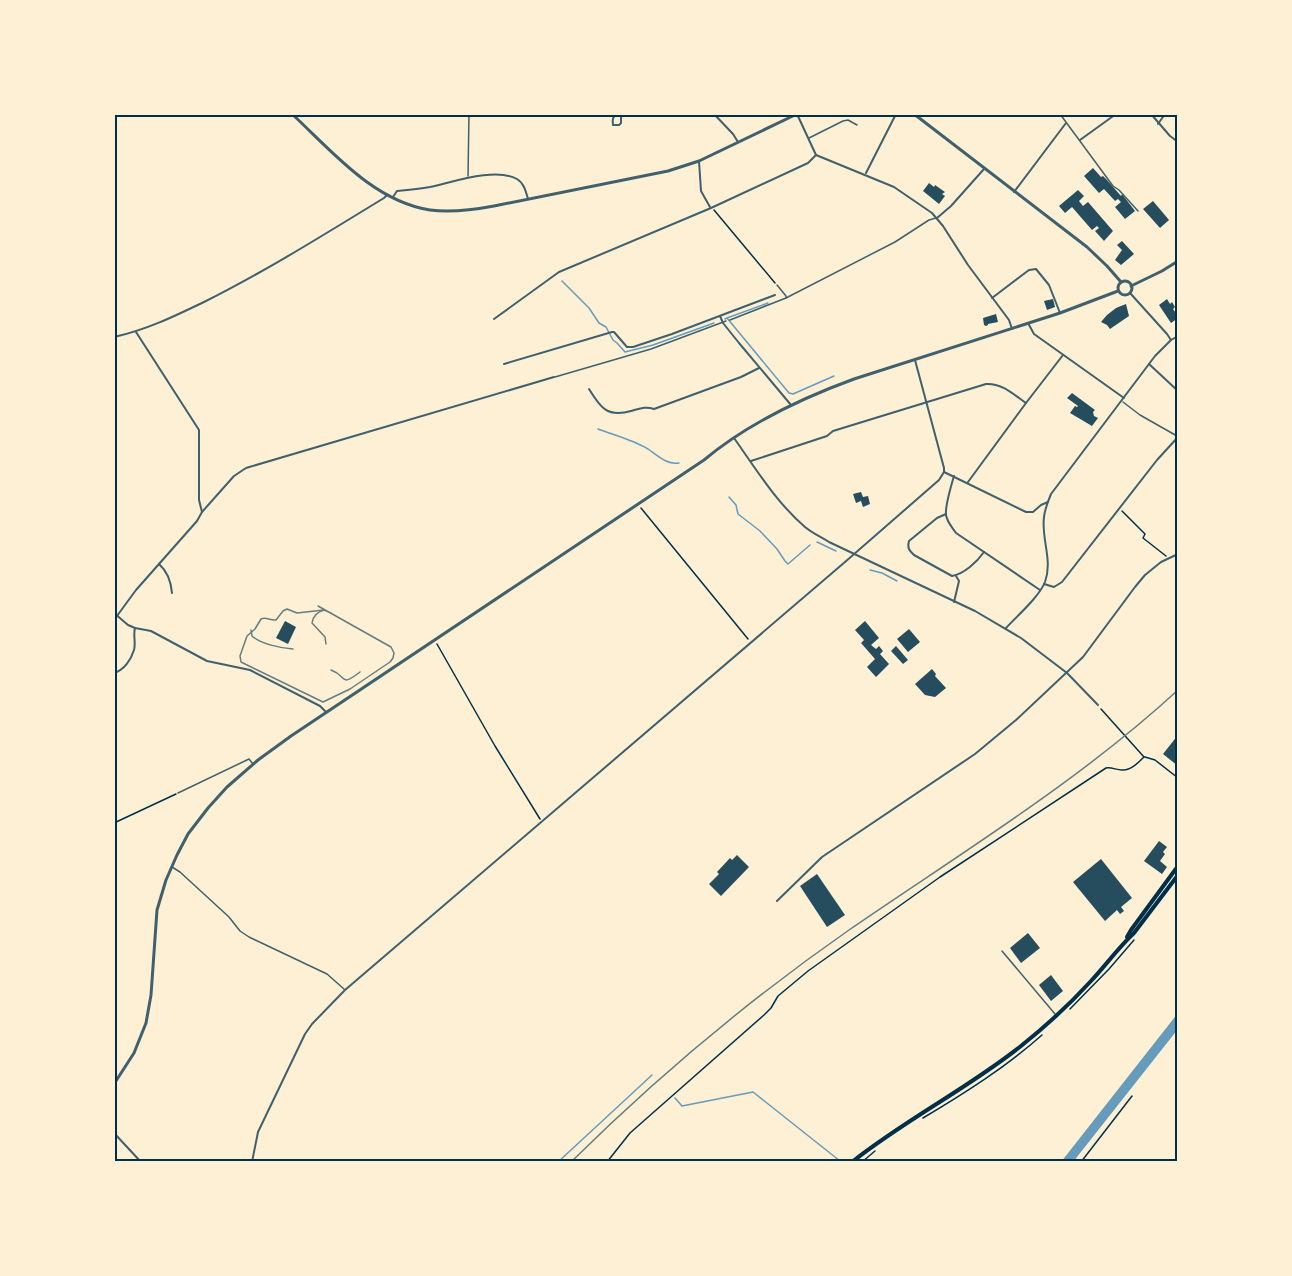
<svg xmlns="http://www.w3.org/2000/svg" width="1292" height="1276" viewBox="0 0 1292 1276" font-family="Commissioner,sans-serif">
	<rect width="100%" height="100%" fill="#fdf0d5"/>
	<path fill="#669bbc" d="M1178,1013V1029L1073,1162H1061Z"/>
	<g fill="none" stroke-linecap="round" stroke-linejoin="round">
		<g stroke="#669bbc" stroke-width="1.5">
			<path d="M562,281L589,308L599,323L606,327L613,340L617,343L625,352L653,345L714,323"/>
			<path d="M727,318L768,303"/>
			<path d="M725,319L727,318L789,393L793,394L834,376"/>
			<path d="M598,429C614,435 634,440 648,449C658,456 667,465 679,463"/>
			<path d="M729,497L736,505L738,514L760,531L777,549L785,561L788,564L810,545"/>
			<path d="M817,542L836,551"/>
			<path d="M870,570L882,573L897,581"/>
			<path d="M675,1098L682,1106L753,1092L840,1161"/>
			<path d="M558,1162L652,1075"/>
		</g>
	</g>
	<g fill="#264d5e">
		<path d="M1093,168L1101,177L1103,176L1107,180L1121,196L1122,194L1135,211L1125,219L1115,207L1121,202L1118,199L1115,201L1104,189L1099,193L1084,176Z"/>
		<path d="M929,183L934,187L935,185L945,192L942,194L945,196L939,204L923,191Z"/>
		<path d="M1078,190L1084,196L1079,201L1083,206L1088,202L1113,231L1104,241L1095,231L1099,228L1097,226L1092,230L1072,207L1065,213L1059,206Z"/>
		<path d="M1153,201L1169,220L1160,228L1143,209Z"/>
		<path d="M1122,241L1134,254L1121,265L1115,260L1122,250L1117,245Z"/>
		<path d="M1053,299L1055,307L1047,310L1044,301Z"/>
		<path d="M1167,299L1170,304L1172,302L1175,307L1173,309L1178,316V318L1171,323L1159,305Z"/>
		<path d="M1126,304L1129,316L1110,329L1107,325L1101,322L1107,315L1116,308Z"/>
		<path d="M996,314L998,322L988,324V325L986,326L984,325L983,318Z"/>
		<path d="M1072,393L1095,410L1093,412L1094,416L1098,418L1092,426L1070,413L1075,406L1077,407L1078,406L1067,398Z"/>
		<path d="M861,492L863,497L868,496L870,504L863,507L861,501L856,503L853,494Z"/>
		<path d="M285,621L296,627L288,644L276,638Z"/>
		<path d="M865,621L879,638L871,645L876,649L879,646L883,651L880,654L889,664L876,677L867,667L875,659L861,643L864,640L855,630Z"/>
		<path d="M909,629L920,642L908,652L897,639Z"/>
		<path d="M896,646L908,660L903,664L891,651Z"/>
		<path d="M932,669L936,674L935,676L946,688L935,697L925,695L915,684Z"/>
		<path d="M1178,735V766L1163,754Z"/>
		<path d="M1159,841L1167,847L1163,852L1165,854L1160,861L1167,867L1162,874L1144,861Z"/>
		<path d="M737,855L749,867L721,896L709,884L719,874L717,872L730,858L732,860Z"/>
		<path d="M1101,859L1132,898L1121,907L1124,911L1120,914L1117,910L1105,921L1073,882Z"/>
		<path d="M817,874L845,915L827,927L800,886Z"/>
		<path d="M1028,933L1040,948L1021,963L1010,948Z"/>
		<path d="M1051,975L1063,991L1051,1001L1039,985Z"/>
	</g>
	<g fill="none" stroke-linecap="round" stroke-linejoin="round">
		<g stroke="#003049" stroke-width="1.5">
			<path d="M714,210L775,283"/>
			<path d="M641,508L748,639"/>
			<path d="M1122,511L1145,534L1143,538L1166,556"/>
			<path d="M437,644L495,746L540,819"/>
			<path d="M1101,709L1144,757"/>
			<path d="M1145,757L1155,760L1178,778"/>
			<path d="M114,823L176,794"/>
			<path d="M1070,1009L1109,969L1134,940"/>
			<path d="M923,1118C965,1093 1006,1067 1042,1035"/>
			<path d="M607,1162L630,1133L764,1015L771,1008L778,996L808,971L940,877L1106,768C1112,767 1116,770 1122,770C1130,771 1138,763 1144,757"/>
			<path d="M862,1162L875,1151"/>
			<path d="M1081,1162L1132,1096"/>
		</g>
		<g stroke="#3f606c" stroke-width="1.5">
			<path d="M1060,114L1113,186L1119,190L1138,211"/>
			<path d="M809,138L843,121L848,120L857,125"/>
			<path d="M468,176L469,114"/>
			<path d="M777,285L786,296V298"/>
			<path d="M730,320L786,298L895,242L929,220L936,218"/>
			<path d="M555,377L651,349L726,321"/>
			<path d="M1123,402L1140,415L1177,436"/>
			<path d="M178,793L249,759L253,764"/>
			<path d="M172,867L180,872L229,917L240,931L249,937L327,974L344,989"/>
			<path d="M1002,951L1055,1014"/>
		</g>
		<g stroke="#3f606c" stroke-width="2">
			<path d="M617,114C613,117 612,119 613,125H619L621,123V114"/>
			<path d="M714,114L733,134L738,142"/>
			<path d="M797,114L816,155L894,187L932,213L943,226L968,265L1009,320L1012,329"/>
			<path d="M1151,114L1170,136L1178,142"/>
			<path d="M1158,124L1165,114"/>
			<path d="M1080,140L1116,114"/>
			<path d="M699,161L701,191L710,207"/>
			<path d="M866,173L896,114"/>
			<path d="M1014,192L1066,123"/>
			<path d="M393,197L397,191C408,190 419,189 430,187C453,182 496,167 517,179C524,183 526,192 528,199"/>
			<path d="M937,218L951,206L984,169"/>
			<path d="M1130,293L1167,334L1171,340"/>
			<path d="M992,298L1029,270L1036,269L1049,285L1060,313"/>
			<path d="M720,316L723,323L739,343L791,405"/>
			<path d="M494,319L559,272L711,208L808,163L816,155"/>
			<path d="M1028,323L1034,334L1124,398"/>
			<path d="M136,332L199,430V500L202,512"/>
			<path d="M114,337C146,330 175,316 204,302C266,271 325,234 384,198L387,195"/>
			<path d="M504,364L612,332H614L627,347H633L672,334L775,295"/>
			<path d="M1149,364L1178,391"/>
			<path d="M589,389C600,407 607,418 631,411C639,409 645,406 654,409L741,377L759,368"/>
			<path d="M734,438C756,469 776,502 805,527C812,533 821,537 829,542L975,611L1021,638L1067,673L1098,705"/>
			<path d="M751,461L827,436L833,431L986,384C1002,383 1013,394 1026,403"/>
			<path d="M944,472L1026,512H1033L1041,505L1048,502"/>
			<path d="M954,476C951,486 945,506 946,515C947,522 952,527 956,533L1040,590"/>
			<path d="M968,482L1026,403L1063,355"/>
			<path d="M946,514L937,518L909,541C907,548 909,550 914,555L952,576C964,574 977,562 984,552"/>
			<path d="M159,564C168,572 171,581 172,593"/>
			<path d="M1044,584L1054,587L1062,582L1157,460L1178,437"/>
			<path d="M954,602L959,581L956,576"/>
			<path d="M114,613L128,625L135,628L151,631L207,661L250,670L320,706L326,712"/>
			<path d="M114,620L136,590L197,521L202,512L234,476L246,468L554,377"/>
			<path d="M1006,628C1017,616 1039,597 1045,582C1053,560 1041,539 1044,517C1045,509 1048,501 1051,494L1155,356L1171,340L1178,336"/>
			<path d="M114,673C124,670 131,660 134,650C136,643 133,635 135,628"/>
			<path d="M1178,836L1176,844L1178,853"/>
			<path d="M777,901L822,857L975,754L1016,720L1083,657L1135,587L1145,575L1161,562L1178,554"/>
			<path d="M114,1133L141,1162"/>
			<path d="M252,1162L258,1132L305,1034L312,1024L345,990L845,562L939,480L944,472V468L915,360"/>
		</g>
		<g stroke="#3f606c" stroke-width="3">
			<path d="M292,114C332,151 373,201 430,210C451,213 473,210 494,206L668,171L699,161L797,114"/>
			<path d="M914,114L1087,247L1107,266L1121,282"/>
			<circle cx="1125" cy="288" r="7"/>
			<path d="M1131,286L1162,271L1178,261"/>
			<path d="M114,1084L134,1053L146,1023L151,995L157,910L166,880L177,855L188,834L208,808L227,787L258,760L291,736L704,460C747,424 802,398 854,379L1060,313L1118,291"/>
		</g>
		<g stroke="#003049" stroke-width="4">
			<path d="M1127,937L1131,930L1178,866"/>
			<path d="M852,1162C906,1119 967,1089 1021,1046C1046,1026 1070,1004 1091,981C1106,965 1118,948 1134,933L1178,875"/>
		</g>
		<g stroke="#657d81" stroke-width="1.5">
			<path d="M318,606L391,647L394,653L393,658L390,662L350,689L323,702L241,662L240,656L247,636L255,629L261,619C266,616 270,621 276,620L283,611L287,609L297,613L324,610L331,613"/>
			<path d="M324,610C317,612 313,616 312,623L325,637L326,644"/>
			<path d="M251,630L252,636C261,644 280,648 293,649"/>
			<path d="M331,670C348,676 339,688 360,672"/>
			<path d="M571,1162C657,1077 750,999 849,930C961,853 1078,782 1178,690"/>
		</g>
	</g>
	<rect width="1292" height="1276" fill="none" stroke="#fdf0d5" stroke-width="231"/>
	<rect x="116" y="116" width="1060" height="1044" fill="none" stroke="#003049" stroke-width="2"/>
</svg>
